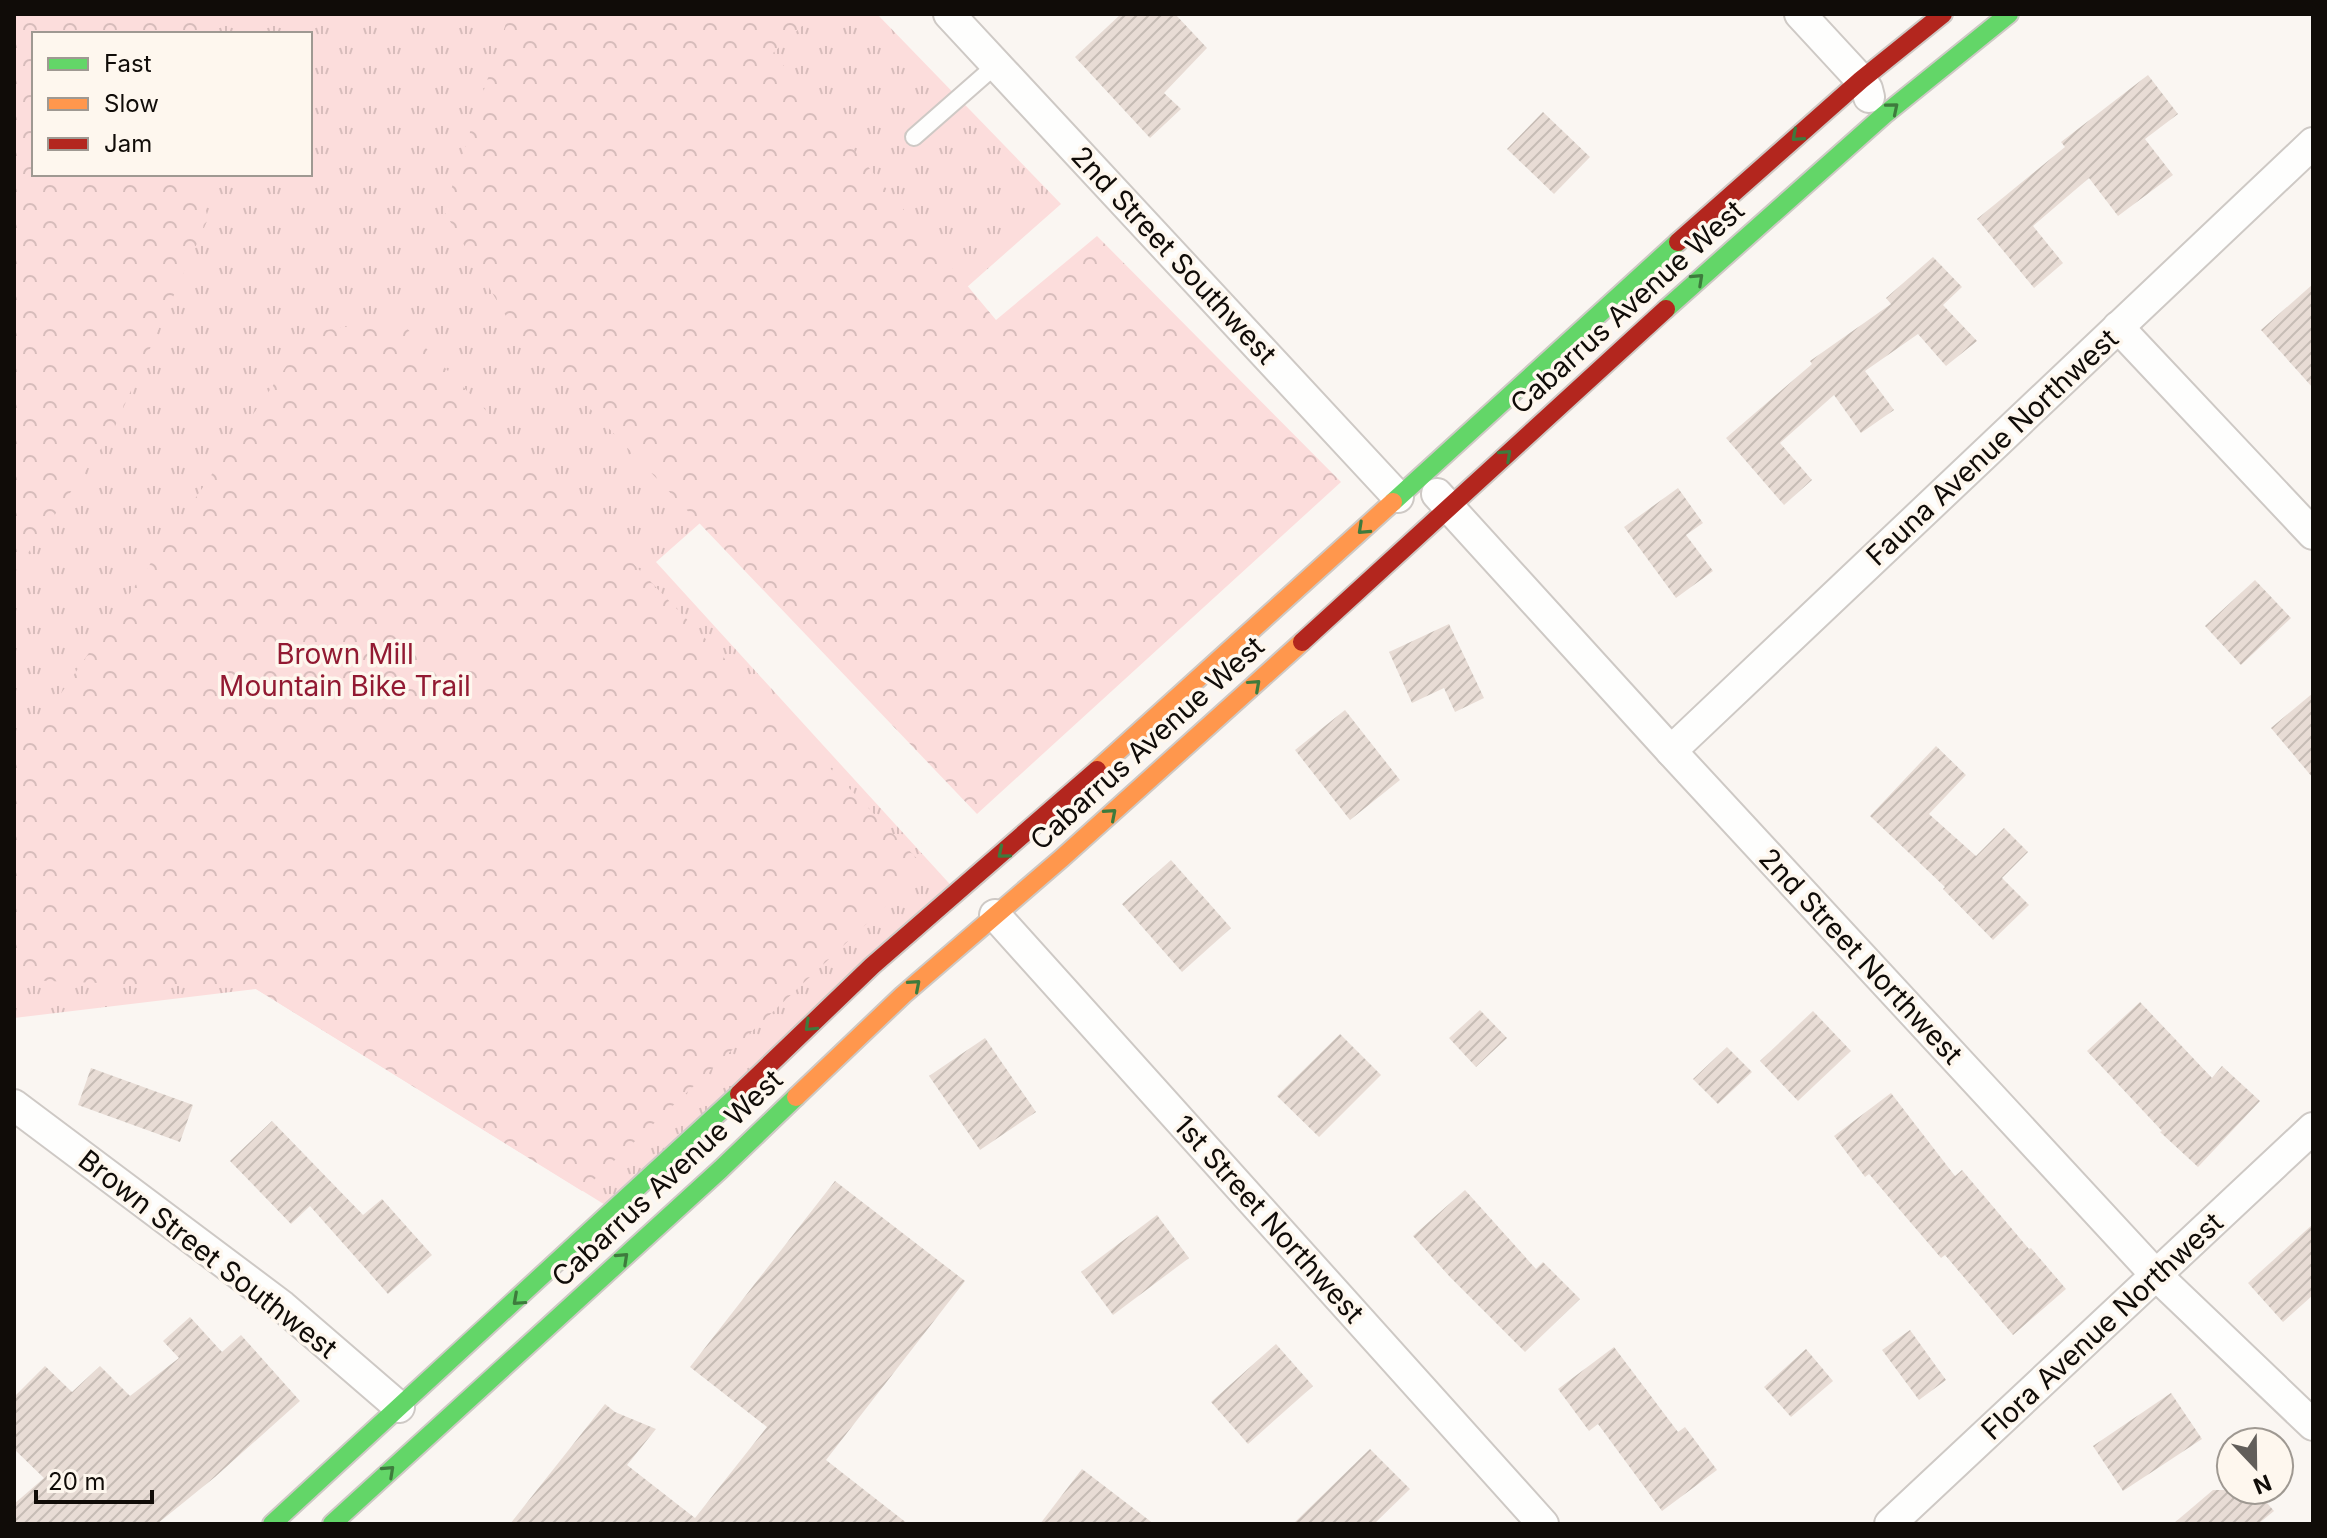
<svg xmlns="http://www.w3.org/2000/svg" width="2327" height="1538" viewBox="0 0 2327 1538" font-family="Inter,sans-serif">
	<defs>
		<pattern id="grass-tufts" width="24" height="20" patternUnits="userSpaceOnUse" patternTransform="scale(2)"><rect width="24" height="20" fill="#fcdddc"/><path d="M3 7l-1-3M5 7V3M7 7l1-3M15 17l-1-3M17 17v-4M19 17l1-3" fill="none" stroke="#d7bcbb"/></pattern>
		<pattern id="forest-crowns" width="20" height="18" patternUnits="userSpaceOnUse" patternTransform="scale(2)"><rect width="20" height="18" fill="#fcdddc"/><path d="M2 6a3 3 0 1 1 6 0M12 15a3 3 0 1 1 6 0" fill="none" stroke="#d7bcbb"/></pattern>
		<pattern id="building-hatch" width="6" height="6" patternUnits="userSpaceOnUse" patternTransform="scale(2)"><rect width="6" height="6" fill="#e8dcd5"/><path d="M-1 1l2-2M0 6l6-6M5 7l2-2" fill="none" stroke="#c6bcb5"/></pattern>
	</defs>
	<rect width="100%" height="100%" fill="#faf6f2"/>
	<path fill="url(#grass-tufts)" fill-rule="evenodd" d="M14,14H877L1061,204L656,562L957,892L615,1211L256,989L14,1018ZM34,34H310V174H34Z"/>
	<g fill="url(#forest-crowns)">
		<path d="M14,14H216L198,34H34V174H197L208,219L112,433L14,573Z"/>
		<path d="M509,14H815L773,53L996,320L1097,236L1341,482L977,814L513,328L444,211Z"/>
		<path d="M397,318L926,868L582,1191L256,989L47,981L14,978V755L51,708L309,333Z"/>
	</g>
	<g fill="url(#building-hatch)">
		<path d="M1121,14H1175L1207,48L1164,93L1181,109L1150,138L1075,57Z"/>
		<path d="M2148,75L2178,114L2145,139L2173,175L2118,216L2089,178L2033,226L2063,263L2034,288L1977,219L2065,147L2061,142Z"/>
		<path d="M1543,112L1590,157L1554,194L1507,149Z"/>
		<path d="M1933,257L1962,287L1943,305L1977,341L1946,366L1918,334L1865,371L1894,410L1861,433L1834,395L1780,443L1812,480L1784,505L1726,438L1812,364L1810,361L1891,304L1886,298Z"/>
		<path d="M2313,284V388L2261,330Z"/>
		<path d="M1678,488L1703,523L1686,535L1713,571L1676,598L1624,527Z"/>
		<path d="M2255,580L2291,618L2241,665L2205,626Z"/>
		<path d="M1449,624L1484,698L1455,712L1444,688L1412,703L1389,652Z"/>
		<path d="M2313,693V778L2271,728Z"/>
		<path d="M1345,710L1400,780L1350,820L1295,750Z"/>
		<path d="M1936,746L1966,775L1929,814L1976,856L2004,828L2028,852L2002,878L2029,905L1993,940L1943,889L1945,887L1870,816Z"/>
		<path d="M1171,860L1231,928L1182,972L1122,904Z"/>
		<path d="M2140,1002L2212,1078L2222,1066L2260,1101L2198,1167L2160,1132L2162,1131L2087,1051Z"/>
		<path d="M1480,1010L1507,1038L1476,1067L1449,1038Z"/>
		<path d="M1813,1011L1851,1051L1798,1101L1760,1061Z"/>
		<path d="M1340,1034L1381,1075L1319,1137L1277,1096Z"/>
		<path d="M985,1038L1036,1112L980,1150L929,1076Z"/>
		<path d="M1727,1047L1752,1072L1718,1104L1693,1079Z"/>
		<path d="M91,1068L193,1105L180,1142L78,1105Z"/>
		<path d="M1891,1093L1955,1176L1962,1170L2029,1249L2031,1248L2066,1289L2013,1335L1945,1255L1941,1258L1869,1174L1865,1177L1834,1136Z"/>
		<path d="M272,1121L363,1215L382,1199L432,1255L388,1294L310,1206L291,1224L230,1161Z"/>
		<path d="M835,1181L965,1281L826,1460L908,1524H510L605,1404L615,1412L656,1429L627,1465L695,1518L767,1427L690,1367Z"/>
		<path d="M1465,1190L1536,1269L1543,1262L1580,1299L1525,1352L1450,1277L1413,1236Z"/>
		<path d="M1157,1215L1189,1258L1113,1315L1081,1272Z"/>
		<path d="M2313,1224V1295L2283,1322L2248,1283Z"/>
		<path d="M190,1317L222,1352L241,1335L300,1401L215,1477L157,1524H14V1504L44,1478L14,1449V1397L45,1366L72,1392L100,1366L130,1396L179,1358L163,1341Z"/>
		<path d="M1910,1330L1946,1380L1919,1400L1882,1350Z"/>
		<path d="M1276,1344L1313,1386L1248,1444L1211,1402Z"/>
		<path d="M1614,1347L1678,1432L1685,1427L1717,1470L1662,1511L1598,1424L1589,1431L1558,1389Z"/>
		<path d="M1806,1349L1833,1381L1791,1417L1764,1387Z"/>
		<path d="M2171,1393L2202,1439L2123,1491L2093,1446Z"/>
		<path d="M1370,1449L1410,1489L1374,1524H1293Z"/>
		<path d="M1082,1469L1154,1524H1040Z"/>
		<path d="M2213,1490H2256L2274,1511L2258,1524H2173Z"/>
	</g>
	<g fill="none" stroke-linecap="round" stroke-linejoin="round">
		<g stroke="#cec9c5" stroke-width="20">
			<path id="lane" d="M914,137L996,65"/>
		</g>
		<g stroke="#cec9c5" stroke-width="34">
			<g id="street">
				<path d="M949,14L1398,497"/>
				<path d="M1800,14L1861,80L1867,89L1869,97"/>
				<path d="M2118,327L2313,534"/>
				<path d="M1437,494L1671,751L2156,1275L2313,1425"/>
				<path d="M1671,751L2313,143"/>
				<path d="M995,915L1543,1524"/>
				<path d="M14,1105L282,1306L399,1407"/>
				<path d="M1890,1524L2313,1128"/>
			</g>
		</g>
		<g stroke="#cec9c5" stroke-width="22">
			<g id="fast">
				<path d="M1666,309L1884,115L2009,14"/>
				<path d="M1393,502L1678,242"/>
				<path d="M272,1524L739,1094"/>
				<path d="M332,1524L721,1169L796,1097"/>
			</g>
		</g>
		<g stroke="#cec9c5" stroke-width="22">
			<g id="slow">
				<path d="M1097,770L1393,502"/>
				<path d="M796,1097L903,995L1062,858L1302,642"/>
			</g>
		</g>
		<g stroke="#cec9c5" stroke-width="22">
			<g id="jam">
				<path d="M1678,242L1861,80L1943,14"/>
				<path d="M1302,642L1666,309"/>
				<path d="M739,1094L872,966L1097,770"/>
			</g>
		</g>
		<use href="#lane" stroke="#fefefd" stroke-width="16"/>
		<use href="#street" stroke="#fefefd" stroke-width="30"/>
		<use href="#fast" stroke="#63d668" stroke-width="18"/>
		<use href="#slow" stroke="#ff974d" stroke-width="18"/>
		<use href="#jam" stroke="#b3261e" stroke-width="18"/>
	</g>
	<defs><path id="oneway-chevron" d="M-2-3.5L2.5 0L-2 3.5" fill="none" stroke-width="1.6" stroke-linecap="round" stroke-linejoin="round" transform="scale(2)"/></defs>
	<g stroke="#3e7b3d">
		<use href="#oneway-chevron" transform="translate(1893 108) rotate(-40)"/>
		<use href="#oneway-chevron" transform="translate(1797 136) rotate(139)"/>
		<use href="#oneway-chevron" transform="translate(1698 279) rotate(-43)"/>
		<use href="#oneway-chevron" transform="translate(1506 455) rotate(-43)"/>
		<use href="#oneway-chevron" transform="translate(1363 529) rotate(137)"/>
		<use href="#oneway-chevron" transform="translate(1255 685) rotate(-42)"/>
		<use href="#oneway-chevron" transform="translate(1111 814) rotate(-41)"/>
		<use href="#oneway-chevron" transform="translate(1003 853) rotate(140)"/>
		<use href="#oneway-chevron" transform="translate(915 985) rotate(-41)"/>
		<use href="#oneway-chevron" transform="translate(810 1026) rotate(136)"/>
		<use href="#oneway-chevron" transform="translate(623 1258) rotate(-43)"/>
		<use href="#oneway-chevron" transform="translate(518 1300) rotate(138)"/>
		<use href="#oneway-chevron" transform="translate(389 1471) rotate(-43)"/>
	</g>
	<g text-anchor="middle" stroke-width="7" stroke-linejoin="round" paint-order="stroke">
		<g font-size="28" fill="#100c08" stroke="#fef7ee">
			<text transform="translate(1174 255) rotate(47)" y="10">2nd Street Southwest</text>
			<text transform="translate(1627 307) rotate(-42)" y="10">Cabarrus Avenue West</text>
			<text transform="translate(1992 447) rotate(-43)" y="10">Fauna Avenue Northwest</text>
			<text transform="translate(1147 743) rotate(-42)" y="10">Cabarrus Avenue West</text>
			<text transform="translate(1861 956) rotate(47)" y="10">2nd Street Northwest</text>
			<text transform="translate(667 1178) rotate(-43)" y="10">Cabarrus Avenue West</text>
			<text transform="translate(1269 1219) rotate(48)" y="10">1st Street Northwest</text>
			<text transform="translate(208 1254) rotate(38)" y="10">Brown Street Southwest</text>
			<text transform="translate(2102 1326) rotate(-43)" y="10">Flora Avenue Northwest</text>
		</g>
		<g font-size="28" fill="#921a32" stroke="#fef7ee">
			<text x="345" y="664">Brown Mill<tspan x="345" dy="32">Mountain Bike Trail</tspan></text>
		</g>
	</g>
	<rect width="2327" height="1538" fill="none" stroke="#100c08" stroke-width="32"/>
	<rect x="32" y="32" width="280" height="144" fill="#fef7ee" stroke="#9f9992" stroke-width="2"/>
	<rect x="48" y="58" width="40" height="12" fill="#63d668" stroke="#9f9992" stroke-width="2"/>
	<text x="104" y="72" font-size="24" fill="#100c08">Fast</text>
	<rect x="48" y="98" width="40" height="12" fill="#ff974d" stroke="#9f9992" stroke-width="2"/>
	<text x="104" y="112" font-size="24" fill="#100c08">Slow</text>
	<rect x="48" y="138" width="40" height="12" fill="#b3261e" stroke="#9f9992" stroke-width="2"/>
	<text x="104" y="152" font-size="24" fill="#100c08">Jam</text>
	<g transform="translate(2255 1466) rotate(158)"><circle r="38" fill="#fef7ee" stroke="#9f9992" stroke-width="2"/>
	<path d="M0-6L14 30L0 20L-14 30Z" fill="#625e5a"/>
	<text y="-12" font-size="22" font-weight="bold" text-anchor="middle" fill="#100c08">N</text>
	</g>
	<path d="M36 1490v12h116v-12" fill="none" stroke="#100c08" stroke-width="4"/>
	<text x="48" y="1490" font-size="24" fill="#100c08" stroke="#fef7ee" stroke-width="6" paint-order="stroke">20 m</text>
</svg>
